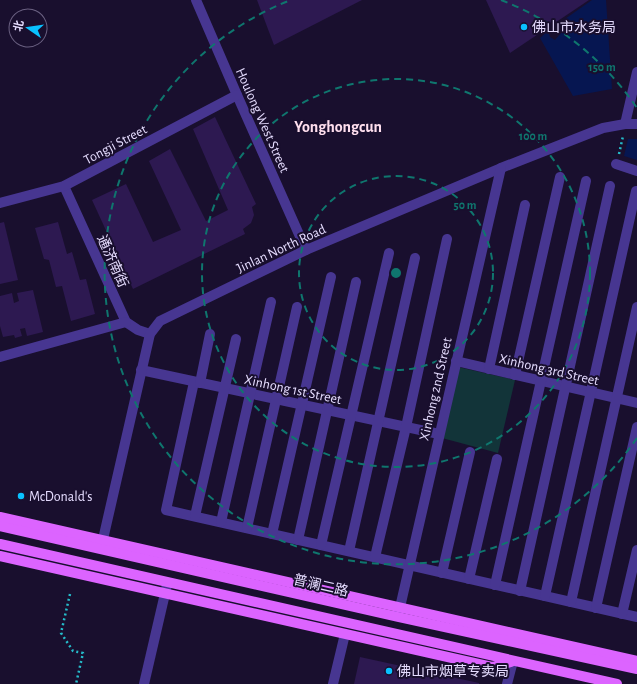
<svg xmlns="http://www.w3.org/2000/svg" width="637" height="684" viewBox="0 0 637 684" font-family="'Alegreya Sans','Noto Sans SC',sans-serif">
	<rect width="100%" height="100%" fill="#190f2e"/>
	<path fill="#123439" d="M458,367L515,380L498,453L442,438Z"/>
	<g fill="#061651">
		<path d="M592,0H606L612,89L573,96L540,38L548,31L550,37L555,40L567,26L565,19Z"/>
		<path d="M628,139H637V160L624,156Z"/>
	</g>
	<g fill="#2d1951">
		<path d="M257,0H362L274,45Z"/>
		<path d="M486,0H589L510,53Z"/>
		<path d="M215,117L256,204L252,207L254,215L251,223L243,229L245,234L133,289L92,200L126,184L153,242L181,230L149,161L170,149L206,221L228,210L193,129Z"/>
		<path d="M4,222L18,280L0,284V223Z"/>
		<path d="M58,222L67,254L72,252L80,280L86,279L95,314L71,321L62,286L56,287L49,260L44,259L35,228Z"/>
		<path d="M33,290L43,332L27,336L25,328L20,329L22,336L15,338L14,335L3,337L0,326V296L12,293L14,303L19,301L17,293Z"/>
		<path d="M360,657L479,683V684H354Z"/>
	</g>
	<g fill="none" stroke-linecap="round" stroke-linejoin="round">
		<g stroke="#25bcca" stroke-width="2.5" stroke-dasharray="2 3" stroke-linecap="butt">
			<path d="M619,154L623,136"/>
			<path d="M70,594L61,633L73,651L83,653L76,684"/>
		</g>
		<g stroke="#473691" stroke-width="10">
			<path d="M196,0L237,95L306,250"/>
			<path d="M625,124L637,72"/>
			<path d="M616,164L637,171"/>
			<path d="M64,186L126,322L138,330L150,334"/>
			<path d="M0,203L64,186L237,95"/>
			<path d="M0,357L126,322"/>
			<path d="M456,361L637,403"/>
			<path d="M489,369L525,205"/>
			<path d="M141,370L439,434"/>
			<path d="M515,375L560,177"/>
			<path d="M194,382L166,510L637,617"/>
			<path d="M200,383L210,334"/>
			<path d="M195,516L236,339"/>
			<path d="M221,522L271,302"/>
			<path d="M247,528L297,307"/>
			<path d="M272,534L331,277"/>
			<path d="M298,540L356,282"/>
			<path d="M321,545L389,253"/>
			<path d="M101,548L150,334L160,321L306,250L501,168L603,128L625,124H637"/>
			<path d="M349,551L415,258"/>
			<path d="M375,557L406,427L447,239"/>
			<path d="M442,573L470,452"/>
			<path d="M469,579L497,459"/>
			<path d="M495,585L586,181"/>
			<path d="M520,591L610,186"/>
			<path d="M545,596L636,191"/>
			<path d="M571,602L637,307"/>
			<path d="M596,608L637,427"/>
			<path d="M622,614L637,550"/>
			<path d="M398,616L501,168"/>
			<path d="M144,684L167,585"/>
			<path d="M333,684L345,634"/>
			<path d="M507,684L513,661"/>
		</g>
		<g stroke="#dc64ff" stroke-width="10">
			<path d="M0,517L637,661"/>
			<path d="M0,526L398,617L637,669"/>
			<path d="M0,544L617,684"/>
			<path d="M0,556L492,667L511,662"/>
		</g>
	</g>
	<g fill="none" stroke="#0f766e" stroke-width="2" stroke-dasharray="7 5">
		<circle cx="396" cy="273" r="97"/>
		<circle cx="396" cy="273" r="194"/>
		<path d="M637 438A292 292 0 1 1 291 0M501 0A292 292 0 0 1 637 108"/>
	</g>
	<g fill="#09c1ff" stroke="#190f2e" stroke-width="1.5">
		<circle cx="524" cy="27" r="4"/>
		<circle cx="21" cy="496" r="4"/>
		<circle cx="389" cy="671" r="4"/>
	</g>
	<g text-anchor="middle" stroke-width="4" stroke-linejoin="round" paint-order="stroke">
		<g font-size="14" fill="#e6ddff" stroke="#190f2e" text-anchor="start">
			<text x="532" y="32">佛山市水务局</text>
			<text x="29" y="501">McDonald's</text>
			<text x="397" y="676">佛山市烟草专卖局</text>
		</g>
		<g font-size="14" fill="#e6ddff" stroke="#190f2e">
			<text transform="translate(263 120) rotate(66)" y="5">Houlong West Street</text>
			<text transform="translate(115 144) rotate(-28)" y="5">Tongji Street</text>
			<text transform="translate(281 248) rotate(-25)" y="5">Jinlan North Road</text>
			<text transform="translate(113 261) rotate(66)" y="5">通济南街</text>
			<text transform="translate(549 369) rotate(13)" y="5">Xinhong 3rd Street</text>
			<text transform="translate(293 389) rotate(12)" y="5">Xinhong 1st Street</text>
			<text transform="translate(435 389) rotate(-77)" y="5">Xinhong 2nd Street</text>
			<text transform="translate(321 585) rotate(13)" y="5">普澜二路</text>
		</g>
		<g font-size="16" font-weight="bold" fill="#ffdfee" stroke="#190f2e">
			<text x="338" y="132">Yonghongcun</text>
		</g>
	</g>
	<circle cx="396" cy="273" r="6" fill="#0f766e" stroke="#190f2e" stroke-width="2"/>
	<g font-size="12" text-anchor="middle" font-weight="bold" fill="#0f766e" stroke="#190f2e" stroke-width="4" stroke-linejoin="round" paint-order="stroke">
		<text x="602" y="71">150 m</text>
		<text x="533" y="140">100 m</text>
		<text x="465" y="209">50 m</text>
	</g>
	<g transform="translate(28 28) rotate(283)"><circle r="19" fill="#190f2e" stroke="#6b6182"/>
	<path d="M0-3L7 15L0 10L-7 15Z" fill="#09c1ff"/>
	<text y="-6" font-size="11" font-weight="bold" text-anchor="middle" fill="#e6ddff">北</text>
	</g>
</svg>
